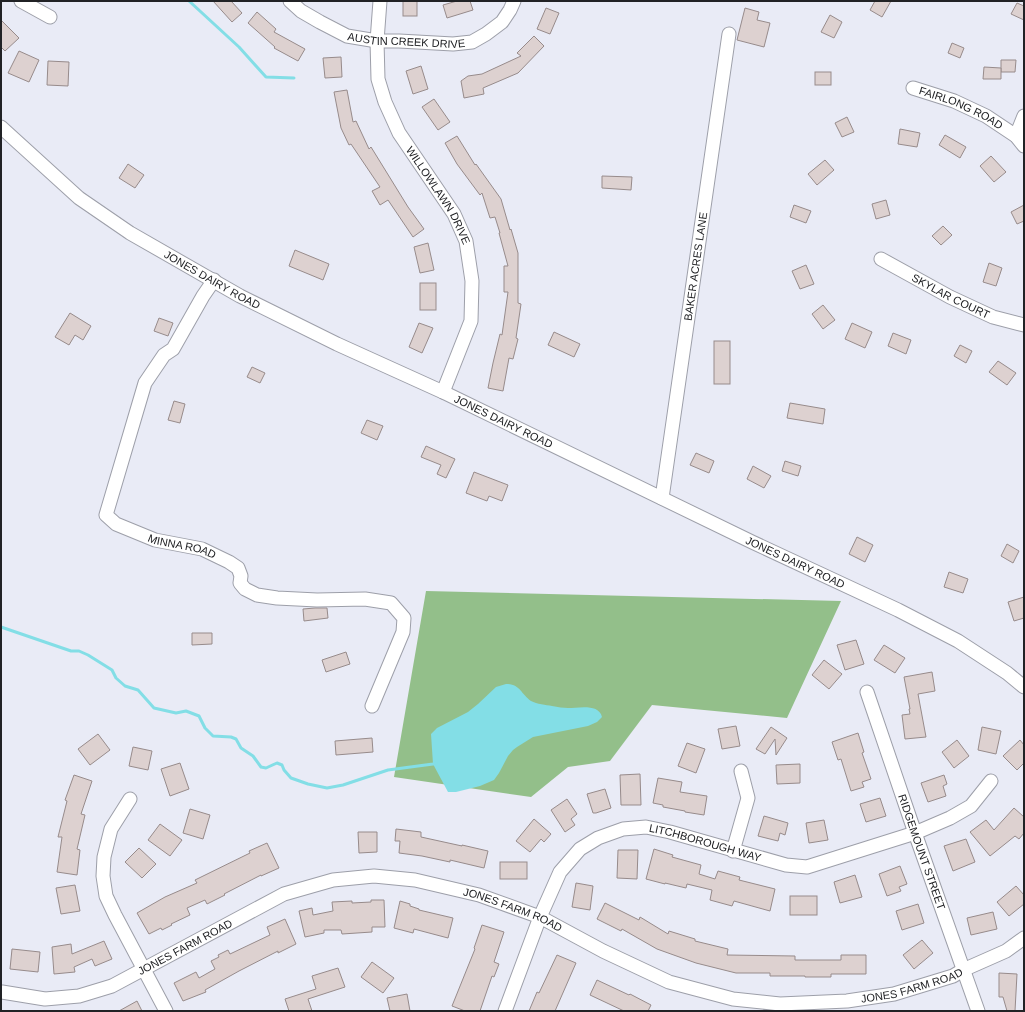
<svg xmlns="http://www.w3.org/2000/svg" width="1025" height="1012" viewBox="0 0 1025 1012" font-family="Helvetica,sans-serif">
	<rect width="100%" height="100%" fill="#e9ebf6"/>
	<path fill="#93bf8a" d="M426,591L841,601L787,718L652,705L610,761L568,767L531,797L394,777Z"/>
	<path fill="#83dee6" d="M506,684C520,684 521,694 531,701C537,704 546,705 552,706C558,707 563,708 568,708C578,708 599,703 602,717L597,722L588,726L533,737L517,747L513,750L508,756L499,773L494,780L480,786L456,792H448L433,764L431,734L437,728L468,712L478,704L496,687Z"/>
	<g fill="none" stroke-linecap="round" stroke-linejoin="round">
		<g stroke="#83dee6" stroke-width="3">
			<path d="M189,1L239,47L266,77L294,78"/>
			<path d="M1,627L71,651H79L88,655L112,670L116,678L125,686L138,690L154,708L176,713L186,711L199,716L205,728L213,736L231,737L236,739L241,748L253,756L261,767L266,768L277,763L282,765L284,770L291,778L308,784L327,788L343,785L388,770L433,764L436,763"/>
		</g>
	</g>
	<g fill="#ddd1d0" stroke="#978b8b">
		<path d="M213,1H231L242,13L232,22Z"/>
		<rect x="403" y="1" width="14" height="15"/>
		<path d="M457,1H470L473,10L447,18L443,5Z"/>
		<path d="M875,1H891L882,17L870,10Z"/>
		<path d="M1017,3L1024,6V20L1011,14Z"/>
		<path d="M546,8L559,13L550,34L537,29Z"/>
		<path d="M745,8L759,12L757,20L770,23L764,47L737,40Z"/>
		<path d="M257,12L276,29L274,32L305,49L298,61L274,48L275,47L248,23Z"/>
		<path d="M830,15L842,22L834,38L821,32Z"/>
		<path d="M1,20L19,38L5,51L1,47Z"/>
		<path d="M534,36L544,46L518,73L483,88L484,94L464,98L461,81L468,76L482,74L521,56L517,53Z"/>
		<path d="M952,43L964,48L960,58L948,53Z"/>
		<path d="M19,51L39,60L29,82L8,73Z"/>
		<path d="M341,57L342,77L325,78L323,58Z"/>
		<path d="M1001,60H1016L1015,72H1001Z"/>
		<path d="M48,61L69,62L68,86L47,85Z"/>
		<path d="M421,66L428,89L413,94L406,71Z"/>
		<path d="M984,67L1001,68V79H983Z"/>
		<rect x="815" y="72" width="16" height="13"/>
		<path d="M347,90L353,122L356,121L369,149L371,147L408,207L424,229L413,237L388,200L380,205L372,191L380,187L351,144L349,145L341,128L334,92Z"/>
		<path d="M434,99L450,122L438,130L422,107Z"/>
		<path d="M847,117L854,132L842,137L835,123Z"/>
		<path d="M900,129L920,133L917,147L898,144Z"/>
		<path d="M945,135L966,147L960,158L939,145Z"/>
		<path d="M457,136L475,165L476,164L501,199L510,230L511,229L518,253V303L521,304L516,338L518,339L513,359L509,358L503,391L488,388L493,363L500,334L502,335L508,292H504V266H508L499,233H500L495,217L490,218L482,193L480,195L457,164L445,143Z"/>
		<path d="M991,156L1006,172L994,182L980,166Z"/>
		<path d="M825,160L834,170L817,185L808,174Z"/>
		<path d="M128,164L144,175L135,188L119,178Z"/>
		<path d="M602,176L632,177L631,190L602,188Z"/>
		<path d="M886,200L890,215L876,219L872,204Z"/>
		<path d="M794,205L811,211L806,223L790,217Z"/>
		<path d="M1024,205V221L1017,224L1011,212Z"/>
		<path d="M943,226L952,235L941,245L932,236Z"/>
		<path d="M428,243L434,270L420,273L414,247Z"/>
		<path d="M295,250L329,264L323,280L289,266Z"/>
		<path d="M989,263L1002,268L996,286L983,282Z"/>
		<path d="M806,265L814,284L800,289L792,271Z"/>
		<rect x="420" y="283" width="16" height="27"/>
		<path d="M823,305L835,320L823,329L812,314Z"/>
		<path d="M70,313L91,326L83,340L75,335L69,345L55,337Z"/>
		<path d="M159,318L173,323L168,336L154,331Z"/>
		<path d="M419,323L433,328L422,353L409,347Z"/>
		<path d="M852,323L872,332L865,348L845,339Z"/>
		<path d="M554,332L580,344L574,357L548,345Z"/>
		<path d="M893,333L911,340L906,354L888,346Z"/>
		<rect x="714" y="341" width="16" height="43"/>
		<path d="M960,345L972,351L966,363L954,356Z"/>
		<path d="M998,361L1016,373L1007,385L989,372Z"/>
		<path d="M252,367L265,373L260,383L247,377Z"/>
		<path d="M174,401L185,404L180,423L168,420Z"/>
		<path d="M790,403L825,409L823,424L787,418Z"/>
		<path d="M367,420L383,426L377,440L361,433Z"/>
		<path d="M426,446L455,459L446,478L437,474L441,465L421,457Z"/>
		<path d="M696,453L714,461L709,473L690,465Z"/>
		<path d="M785,461L801,466L798,476L782,471Z"/>
		<path d="M753,466L771,476L764,488L747,479Z"/>
		<path d="M474,472L508,485L502,501L489,496L487,501L466,493Z"/>
		<path d="M857,537L873,545L865,562L849,554Z"/>
		<path d="M1007,544L1019,551L1013,563L1001,556Z"/>
		<path d="M949,572L968,579L963,593L944,587Z"/>
		<path d="M1024,597V618L1014,621L1008,602Z"/>
		<path d="M315,608H327L328,618L304,621L303,609Z"/>
		<path d="M192,633H212V644L192,645Z"/>
		<path d="M856,640L864,664L845,670L837,645Z"/>
		<path d="M884,645L905,658L895,673L874,660Z"/>
		<path d="M346,652L350,664L326,672L322,660Z"/>
		<path d="M824,660L842,674L829,689L812,675Z"/>
		<path d="M932,672L935,691L918,694L926,737L905,739L902,715L910,714L909,709H910L904,677Z"/>
		<path d="M736,726L740,746L722,749L718,729Z"/>
		<path d="M771,727L787,738L776,755L775,739L765,754L756,749Z"/>
		<path d="M982,727L1001,731L996,754L978,750Z"/>
		<path d="M858,733L864,752L862,753L871,779L862,782L864,787L851,791L841,759L838,760L832,742Z"/>
		<path d="M98,734L110,750L90,765L78,749Z"/>
		<path d="M372,738L373,752L336,755L335,741Z"/>
		<path d="M957,740L969,756L954,768L942,752Z"/>
		<path d="M1020,740L1024,745V763L1017,770L1003,756Z"/>
		<path d="M687,743L705,749L696,773L678,766Z"/>
		<path d="M133,747L152,751L148,770L129,766Z"/>
		<path d="M180,763L189,789L170,796L161,769Z"/>
		<path d="M800,764V783L777,784L776,765Z"/>
		<path d="M640,774L641,805H621L620,775Z"/>
		<path d="M74,775L92,781L81,814L85,815L77,849L80,850L77,875L57,872L62,837H58L67,801L65,800Z"/>
		<path d="M944,775L947,784L943,786L946,796L928,802L921,783Z"/>
		<path d="M658,778L682,782L680,792L707,796L704,815L685,812V811L663,807V805L653,803Z"/>
		<path d="M605,789L611,808L596,813H593L587,794Z"/>
		<path d="M880,798L886,816L866,822L860,804Z"/>
		<path d="M567,799L577,814L571,819L575,825L565,832L551,810Z"/>
		<path d="M1014,808L1024,817V833L1019,839L1015,836L990,856L970,832L986,820L994,830Z"/>
		<path d="M190,809L210,815L203,839L183,833Z"/>
		<path d="M764,816L788,823L785,835L780,833L778,841L758,836Z"/>
		<path d="M534,819L551,834L544,842L541,839L530,852L516,841Z"/>
		<path d="M824,820L828,840L809,843L806,823Z"/>
		<path d="M160,824L182,840L170,856L148,840Z"/>
		<path d="M396,829L421,832V837L462,846V845L488,851L484,868L450,860V862L422,856L399,853L400,841H395Z"/>
		<path d="M358,832H377V852L359,853Z"/>
		<path d="M966,839L975,862L953,871L944,846Z"/>
		<path d="M267,843L279,868L261,876V875L224,894L225,895L207,904L205,900L187,908L190,915L171,924L172,925L162,930L161,928L149,934L137,913L165,897L197,883L195,880L250,853L249,851Z"/>
		<path d="M139,848L156,864L142,878L125,862Z"/>
		<path d="M654,849L673,855L672,857L701,865L699,874L715,879L718,871L740,877L739,880L775,889L770,911L734,901L732,906L710,900L712,890L687,884L686,888L665,883V884L646,879Z"/>
		<path d="M618,850H638L637,879L617,878Z"/>
		<rect x="500" y="862" width="27" height="17"/>
		<path d="M900,866L907,884L899,887L901,891L887,896L879,874Z"/>
		<path d="M855,875L862,897L840,903L834,882Z"/>
		<path d="M576,883L593,886L590,910L572,907Z"/>
		<path d="M75,885L80,911L61,914L56,888Z"/>
		<path d="M1016,886L1024,895V904L1009,916L997,902Z"/>
		<rect x="790" y="896" width="27" height="19"/>
		<path d="M371,900H384L385,927H372V932L342,934L341,930H324V933L305,937L299,911L312,908L313,915L333,911L332,902L352,901V903L371,902Z"/>
		<path d="M400,901L410,904V906L419,909V910L453,918L448,938L414,929L413,933L394,928Z"/>
		<path d="M605,903L639,920L640,917L668,934L669,931L695,939V941L728,949L727,955L795,956V960H841V955H866V974H831V977H805V976H770V973H736L696,963L657,949L622,929L621,931L597,919Z"/>
		<path d="M918,904L924,923L902,930L896,911Z"/>
		<path d="M993,912L997,929L971,935L967,918Z"/>
		<path d="M285,919L296,944L278,953V951L239,971L205,990L206,992L183,1001L174,983L196,972L199,978L215,969L211,961L219,957L218,955L228,950L230,954L270,935L267,927Z"/>
		<path d="M482,925L504,932L494,962L499,964L494,977L492,976L480,1011H465L452,1006L475,949L474,948Z"/>
		<path d="M922,940L933,953L914,969L903,955Z"/>
		<path d="M104,941L112,959L95,966L92,959L74,967L75,972L54,974L52,947L71,944L72,954Z"/>
		<path d="M12,949L40,952L38,972L10,969Z"/>
		<path d="M557,955L576,963L555,1011H529L537,992L539,993Z"/>
		<path d="M372,962L394,978L383,993L361,977Z"/>
		<path d="M338,968L345,987L308,999L312,1011H289L285,999L316,989L312,976Z"/>
		<path d="M999,973L1017,974L1015,1011H1007L1003,997H999Z"/>
		<path d="M597,980L629,995L630,994L651,1005L648,1011H624L590,995Z"/>
		<path d="M407,994L410,1011H390L387,998Z"/>
		<path d="M137,1001L142,1011H119Z"/>
	</g>
	<g fill="none" stroke-linecap="round" stroke-linejoin="round">
		<g stroke="#9d9fa9" stroke-width="15">
			<g id="minor">
				<path d="M21,1L50,17"/>
				<path id="s1" d="M290,1L301,11L320,22L347,36L377,41H399L453,44L472,42L486,34L502,22L510,10L514,1"/>
				<path id="s2" d="M380,1L377,41L378,79L385,102L399,133L454,214L466,241L472,281L471,321L443,392"/>
				<path id="s3" d="M913,88L954,101L986,116L1016,136L1024,146"/>
				<path id="s4" d="M1,127L79,198L130,233L240,296L337,344L443,392L752,542L898,610L958,641L1007,673L1024,687"/>
				<path d="M1016,136L1024,116"/>
				<path id="s5" d="M881,259L950,297L993,317L1024,325"/>
				<path id="s6" d="M214,280L203,296L173,349L164,355L145,383L106,515L116,524L155,540L202,549L229,562L238,568L241,576L240,583L245,589L257,595L277,598L317,600L365,599L391,603L404,618L403,632L372,706"/>
				<path id="s7" d="M662,498L729,34"/>
				<path id="s8" d="M867,692L915,833L978,1011"/>
				<path d="M130,799L111,829L104,857L103,876L106,896L115,915L166,1011"/>
				<path d="M733,851L748,798L741,771"/>
				<path id="s9" d="M2,992L45,999L79,996L112,986L284,894L333,880L374,876L415,880L479,895L540,917L603,951L669,982L733,999L780,1004L847,1001L894,994L953,976L963,970L1006,951L1024,938"/>
				<path id="s10" d="M505,1011L540,917L560,872L580,849L598,838L623,829L646,827L670,832L786,865L807,867L915,833L950,818L971,806L991,781"/>
			</g>
		</g>
		<use href="#minor" stroke="#fff" stroke-width="13"/>
	</g>
	<g text-anchor="middle" stroke-width="3" stroke-linejoin="round" paint-order="stroke">
		<g font-size="11" fill="#212225" stroke="#e9ebf6">
			<text dy="4" stroke="none"><textPath href="#s1" startOffset="127">AUSTIN CREEK DRIVE</textPath></text>
			<text dy="4" stroke="none"><textPath href="#s3" startOffset="52">FAIRLONG ROAD</textPath></text>
			<text dy="4" stroke="none"><textPath href="#s2" startOffset="210">WILLOWLAWN DRIVE</textPath></text>
			<text dy="4" stroke="none"><textPath href="#s7" startOffset="234">BAKER ACRES LANE</textPath></text>
			<text dy="4" stroke="none"><textPath href="#s4" startOffset="262">JONES DAIRY ROAD</textPath></text>
			<text dy="4" stroke="none"><textPath href="#s5" startOffset="79">SKYLAR COURT</textPath></text>
			<text dy="4" stroke="none"><textPath href="#s4" startOffset="586">JONES DAIRY ROAD</textPath></text>
			<text dy="4" stroke="none"><textPath href="#s6" startOffset="346">MINNA ROAD</textPath></text>
			<text dy="4" stroke="none"><textPath href="#s4" startOffset="910">JONES DAIRY ROAD</textPath></text>
			<text dy="4" stroke="none"><textPath href="#s10" startOffset="312">LITCHBOROUGH WAY</textPath></text>
			<text dy="4" stroke="none"><textPath href="#s8" startOffset="169">RIDGEMOUNT STREET</textPath></text>
			<text dy="4" stroke="none"><textPath href="#s9" startOffset="543">JONES FARM ROAD</textPath></text>
			<text dy="4" stroke="none"><textPath href="#s9" startOffset="195">JONES FARM ROAD</textPath></text>
			<text dy="4" stroke="none"><textPath href="#s9" startOffset="963">JONES FARM ROAD</textPath></text>
		</g>
	</g>
	<rect width="1025" height="1012" fill="none" stroke="#212225" stroke-width="4"/>
</svg>
